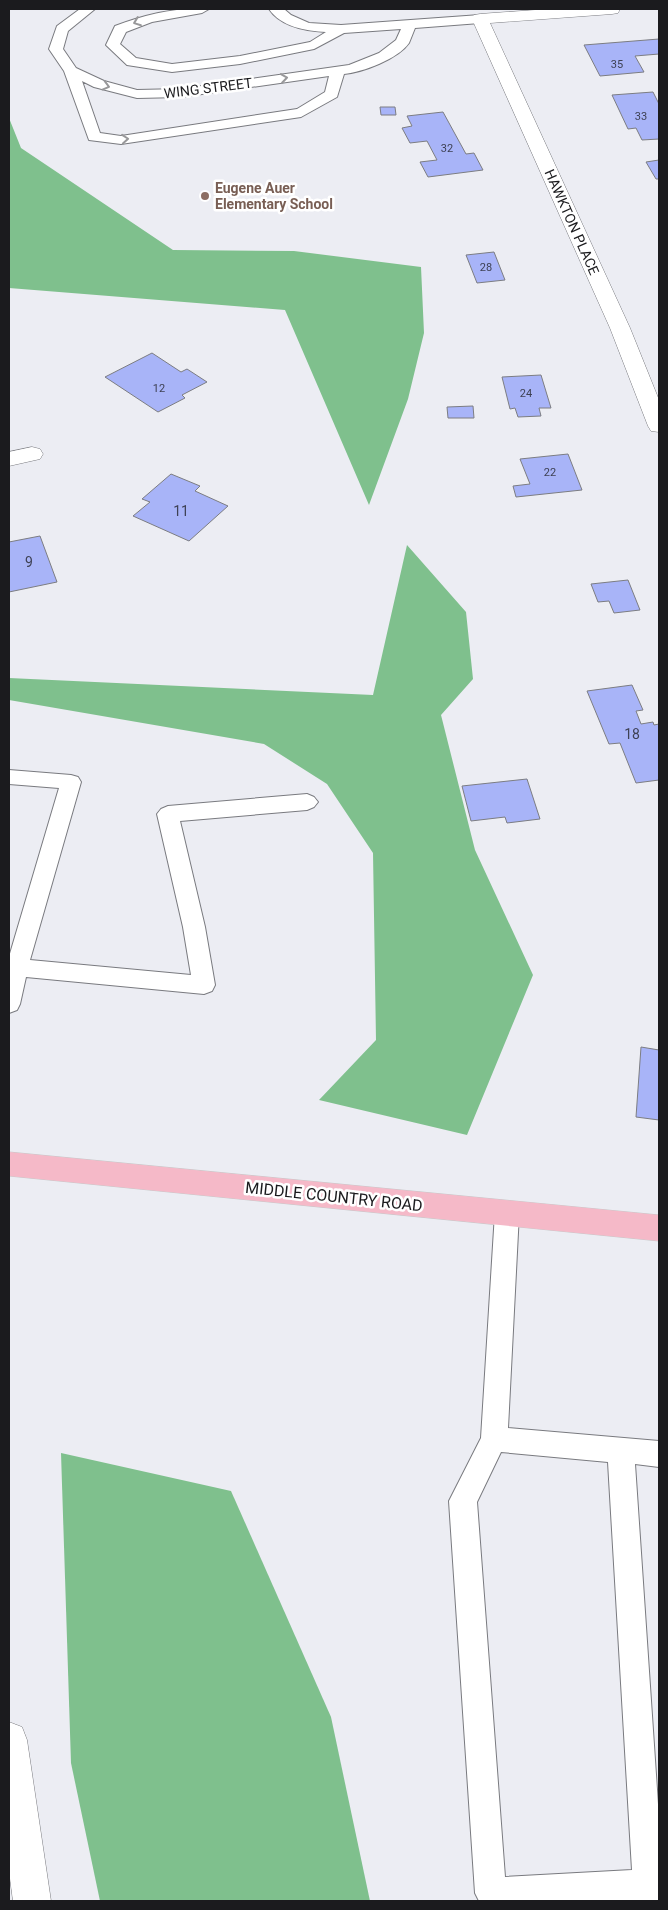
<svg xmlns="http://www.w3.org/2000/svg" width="668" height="1910" viewBox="0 0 668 1910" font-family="Roboto,sans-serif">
	<rect width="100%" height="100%" fill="#ecedf3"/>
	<g fill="#7fc08d">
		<path d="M9,118L21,148L173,250L294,251L421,267L424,333L408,399L369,505L285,310L9,288Z"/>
		<path d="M407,545L466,612L473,679L441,715L475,850L533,975L467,1135L319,1100L376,1040L373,853L327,784L264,744L9,700V678L373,695Z"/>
		<path d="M61,1453L231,1491L331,1717L370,1901H100L71,1763Z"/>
	</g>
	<g fill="#a8b4f8" stroke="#7c7d82">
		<path d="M659,39V54L635,56L644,72L600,76L584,45Z"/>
		<path d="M653,92L659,104V139L642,140L636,128L628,129L612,95Z"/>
		<path d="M380,107H395L396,115H381Z"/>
		<path d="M443,112L466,154L474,153L483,170L428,177L420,162L437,160L427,141L410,143L402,128L412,126L407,116Z"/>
		<path d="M659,160V179H656L646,162Z"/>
		<path d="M494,252L505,280L477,283L466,255Z"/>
		<path d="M152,353L181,372L187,369L207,382L182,395L185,398L158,412L105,377Z"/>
		<path d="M541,375L551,408H539L541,416L518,417L515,408L510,409L502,377Z"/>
		<path d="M473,406L474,418H448L447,407Z"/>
		<path d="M568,454L582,490L516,497L513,486L530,484L520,459Z"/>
		<path d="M171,474L200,486L195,491L228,506L189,541L133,516L150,502L142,499Z"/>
		<path d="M40,536L57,582L9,592V542Z"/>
		<path d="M628,580L640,610L614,613L609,601L598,602L591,584Z"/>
		<path d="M632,685L643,710L636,711L641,724L653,722L654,725L659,724V780L636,783L620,743L609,744L587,691Z"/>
		<path d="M527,779L540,819L507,823L505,817L471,821L462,786Z"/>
		<path d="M641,1047L659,1050V1120L636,1117Z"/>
	</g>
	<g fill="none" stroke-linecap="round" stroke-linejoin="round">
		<g stroke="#797a7f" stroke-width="2">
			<g id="lane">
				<path d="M80,9H95L68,31L63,49L76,68L104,81L137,90L181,89L349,65L379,53L396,40L401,29L344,33L314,49L240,64L172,72L127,65L106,45L115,26C146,14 176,7 209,9L202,13L152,22L126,32L120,44L136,58L172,64L240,56L310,42L326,32C306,31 281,27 269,9H284L291,15L309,23L341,25L480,15L487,19L480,23L415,28C413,33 411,38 409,43C398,59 363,72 344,74L337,97L301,117L121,144L89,140L64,71L49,49L57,26ZM329,76L325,92L297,109L121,136L100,133L82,81L94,87L137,98L181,97Z"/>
				<path d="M9,770L71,775L78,777L81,782L30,960L191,975L183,927L157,814L161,809L168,806L307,794L314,797L318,802L314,807L307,810L180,821L205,927L215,985L212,991L204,994L26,977L20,1004L17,1010L9,1013V957L59,788L9,784Z"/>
				<path d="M507,1202L516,1206L519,1213L508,1428L659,1441V1467L635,1464L659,1819V1900L479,1901L475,1893L449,1501L481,1438L495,1213L498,1206ZM501,1452L608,1462L632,1870L505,1877L477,1502Z"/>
			</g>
		</g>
		<g stroke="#797a7f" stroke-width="1">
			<g id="street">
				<path d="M549,9H620L618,13L612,14L490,23L630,328L659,400V432L651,431L648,426L610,328L472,19L474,15L480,14Z"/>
				<path d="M32,447L40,449L43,454L40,459L9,466V452Z"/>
				<path d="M9,1722L22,1727L27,1740L51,1901H13L9,1871Z"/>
			</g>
		</g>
		<g stroke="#c8c8c9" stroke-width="1">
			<path id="primary" d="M9,1152L659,1215V1241L9,1176Z"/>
		</g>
		<use href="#lane" fill="#fff" fill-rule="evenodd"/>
		<use href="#street" fill="#fff" fill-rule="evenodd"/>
		<use href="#primary" fill="#f5b9c8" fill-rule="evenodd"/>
	</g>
	<defs><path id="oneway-chevron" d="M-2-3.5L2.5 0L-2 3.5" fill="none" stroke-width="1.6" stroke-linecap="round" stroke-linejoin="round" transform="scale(1.25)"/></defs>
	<g stroke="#98989a">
		<use href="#oneway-chevron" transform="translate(137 22) rotate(159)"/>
		<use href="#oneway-chevron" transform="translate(284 78) rotate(-8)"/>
		<use href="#oneway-chevron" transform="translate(106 86) rotate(15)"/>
		<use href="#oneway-chevron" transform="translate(125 139) rotate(-5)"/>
	</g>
	<circle fill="#8d6e63" stroke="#fff" stroke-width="2" cx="205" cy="196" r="5"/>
	<g text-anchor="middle" stroke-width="5" stroke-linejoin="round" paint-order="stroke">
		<g font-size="11" fill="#3e4154">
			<text x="617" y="68">35</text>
			<text x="641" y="120">33</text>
			<text x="447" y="152">32</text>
			<text x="486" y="271">28</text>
			<text x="159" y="392">12</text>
			<text x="526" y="397">24</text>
			<text x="550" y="476">22</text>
		</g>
		<g font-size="14" fill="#1b1b1e" stroke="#fff">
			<text transform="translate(208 88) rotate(-7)" y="5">WING STREET</text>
			<text transform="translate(572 222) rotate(66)" y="5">HAWKTON PLACE</text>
		</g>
		<g font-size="14" font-weight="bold" fill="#785e54" stroke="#fff" text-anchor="start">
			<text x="215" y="193">Eugene Auer<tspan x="215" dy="16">Elementary School</tspan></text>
		</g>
		<g font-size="14" fill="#3e4154">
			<text x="181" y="516">11</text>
			<text x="29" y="567">9</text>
			<text x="632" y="739">18</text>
		</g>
		<g font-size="16" fill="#1b1b1e" stroke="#fff">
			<text transform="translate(334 1196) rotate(6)" y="6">MIDDLE COUNTRY ROAD</text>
		</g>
	</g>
	<rect width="668" height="1910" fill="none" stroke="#1b1b1e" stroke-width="20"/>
</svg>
